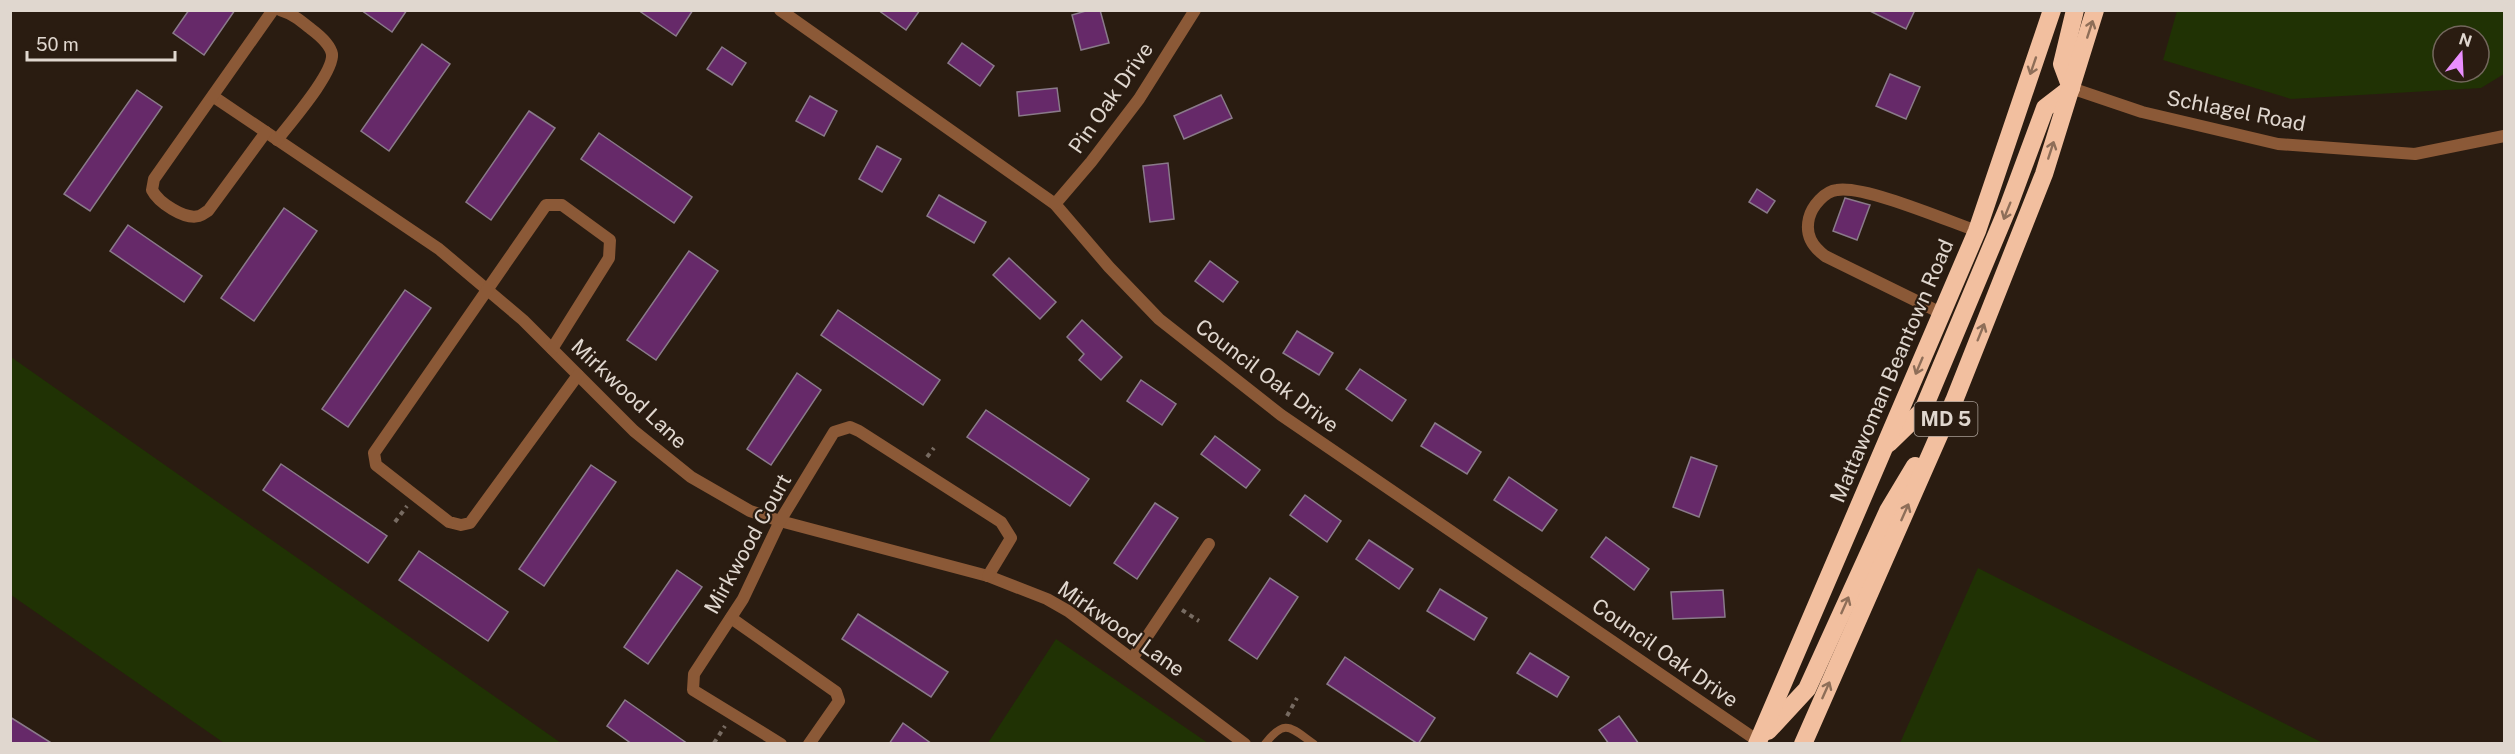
<svg xmlns="http://www.w3.org/2000/svg" width="2515" height="754" viewBox="0 0 2515 754" font-family="'Public Sans',sans-serif">
	<rect width="100%" height="100%" fill="#2a1c11"/>
	<g fill="#203204" fill-rule="evenodd">
		<path d="M2177,11H2504V74L2481,88L2291,99L2163,60ZM2443,36H2479V72H2443Z"/>
		<path d="M11,357L561,743H224L11,595Z"/>
		<path d="M1978,568L2323,743H1900Z"/>
		<path d="M1056,639L1208,743H988Z"/>
	</g>
	<g fill="#662969" stroke="#8a7a8a" stroke-width="1.5">
		<path d="M189,10H235L204,55L173,33Z"/>
		<path d="M361,10H407L392,32Z"/>
		<path d="M638,10H693L676,36Z"/>
		<path d="M878,10H920L906,30Z"/>
		<path d="M1089,10H1100L1109,43L1081,50L1072,15Z"/>
		<path d="M1868,10H1915L1906,29Z"/>
		<path d="M962,43L994,66L980,86L948,63Z"/>
		<path d="M422,44L450,64L389,151L361,131Z"/>
		<path d="M722,47L746,63L732,85L707,69Z"/>
		<path d="M1890,74L1920,87L1906,119L1876,106Z"/>
		<path d="M1057,88L1060,111L1019,116L1017,92Z"/>
		<path d="M137,90L162,107L90,211L64,194Z"/>
		<path d="M1221,95L1232,118L1184,139L1174,116Z"/>
		<path d="M810,96L837,111L824,136L796,121Z"/>
		<path d="M529,111L555,128L491,220L466,202Z"/>
		<path d="M599,133L692,197L674,223L581,159Z"/>
		<path d="M877,146L901,159L882,192L859,179Z"/>
		<path d="M1168,163L1174,219L1150,222L1143,166Z"/>
		<path d="M1757,189L1775,201L1767,213L1749,202Z"/>
		<path d="M939,195L986,222L974,243L927,216Z"/>
		<path d="M1845,198L1870,205L1857,240L1833,231Z"/>
		<path d="M284,208L317,231L254,321L221,298Z"/>
		<path d="M128,225L202,276L184,302L110,251Z"/>
		<path d="M689,251L718,271L656,360L627,340Z"/>
		<path d="M1009,258L1056,302L1040,319L993,275Z"/>
		<path d="M1210,261L1238,282L1223,302L1195,281Z"/>
		<path d="M405,290L431,308L348,427L322,409Z"/>
		<path d="M838,310L940,380L923,405L821,335Z"/>
		<path d="M1082,320L1122,357L1101,380L1079,360L1084,354L1067,337Z"/>
		<path d="M1297,331L1333,353L1319,375L1283,353Z"/>
		<path d="M1360,369L1406,400L1392,421L1346,389Z"/>
		<path d="M797,373L821,390L771,465L747,449Z"/>
		<path d="M1141,380L1176,404L1162,425L1127,401Z"/>
		<path d="M986,410L1089,479L1070,506L967,437Z"/>
		<path d="M1435,423L1481,452L1467,474L1421,446Z"/>
		<path d="M1215,436L1260,470L1246,488L1201,454Z"/>
		<path d="M1691,457L1717,466L1699,517L1673,507Z"/>
		<path d="M281,464L387,536L368,563L263,490Z"/>
		<path d="M591,465L616,482L544,586L519,569Z"/>
		<path d="M1509,477L1557,510L1542,531L1494,500Z"/>
		<path d="M1305,495L1341,521L1327,542L1290,515Z"/>
		<path d="M1155,503L1178,518L1137,579L1114,563Z"/>
		<path d="M1606,537L1649,569L1634,590L1591,557Z"/>
		<path d="M1369,540L1413,569L1399,589L1356,559Z"/>
		<path d="M419,551L508,612L488,641L399,580Z"/>
		<path d="M677,570L702,587L648,664L624,647Z"/>
		<path d="M1270,578L1298,597L1257,659L1229,640Z"/>
		<path d="M1440,589L1487,618L1474,640L1427,611Z"/>
		<path d="M1723,590L1725,617L1673,619L1671,592Z"/>
		<path d="M858,614L948,672L931,697L842,639Z"/>
		<path d="M1530,653L1569,677L1557,697L1517,673Z"/>
		<path d="M1345,657L1435,718L1418,744L1327,684Z"/>
		<path d="M625,700L688,744H632L607,726Z"/>
		<path d="M1619,716L1639,744H1609L1599,730Z"/>
		<path d="M10,717L53,744H10Z"/>
		<path d="M903,723L932,744H889Z"/>
	</g>
	<g fill="none" stroke-linecap="round" stroke-linejoin="round">
		<g stroke="#776b62" stroke-width="4" stroke-dasharray="4.5 4.5" stroke-linecap="butt">
			<path d="M927,457L934,448"/>
			<path d="M395,522L407,506"/>
			<path d="M1182,610L1199,621"/>
			<path d="M1287,716L1297,698"/>
			<path d="M714,743L725,726"/>
		</g>
		<path stroke="#8b5937" stroke-width="8" d="M1265,744C1285,718 1290,727 1314,744"/>
		<g stroke="#8b5937" stroke-width="12">
			<path d="M780,10L1055,204L1109,267L1159,319L1281,415L1758,741"/>
			<path d="M2071,88L2142,112L2278,144L2415,154L2504,136"/>
			<path d="M214,97L439,249L523,320L634,431L691,477L750,511L780,521L988,576L1047,599L1068,611L1245,744"/>
			<path d="M266,132L208,211C205,212 203,215 199,216C184,220 158,202 152,190L154,179L273,10"/>
			<path d="M277,140C290,123 334,73 332,54C330,44 319,35 311,29C301,21 293,14 280,10"/>
			<path d="M1055,204L1091,162L1139,99L1195,10"/>
			<path d="M1941,313L1825,256C1812,246 1805,235 1809,218C1812,206 1825,191 1837,190C1864,185 1948,221 1977,231"/>
			<path d="M552,349L609,258L610,240L562,205H546L374,453L376,465L449,522L461,525L470,523L578,375"/>
			<path d="M731,618L836,692L839,701L809,744"/>
			<path d="M1132,659L1209,544"/>
			<path d="M781,744L693,690L694,674L743,599L780,521L834,432L850,427L859,431L1001,522L1011,538L988,576"/>
		</g>
		<g stroke="#f2bf9f" stroke-width="18">
			<path d="M2071,88L2062,64L2075,10"/>
			<path d="M1889,443L1923,410L2009,205L2045,108L2071,88"/>
			<path d="M1768,731L1807,689L1888,511L1915,466"/>
			<path d="M1757,744L1977,231L2052,10"/>
			<path d="M1803,744L1954,401L2044,174L2095,10"/>
		</g>
	</g>
	<defs><path id="oneway-shaft" d="M-6 0H5M1.5-3L5.5 0L1.5 3" fill="none" stroke-width="1.6" stroke-linecap="round" stroke-linejoin="round" transform="scale(1.5)"/></defs>
	<g stroke="#8e6e58">
		<use href="#oneway-shaft" transform="translate(2090 29) rotate(-72)"/>
		<use href="#oneway-shaft" transform="translate(2033 66) rotate(109)"/>
		<use href="#oneway-shaft" transform="translate(2051 150) rotate(-72)"/>
		<use href="#oneway-shaft" transform="translate(2007 211) rotate(112)"/>
		<use href="#oneway-shaft" transform="translate(1981 332) rotate(-68)"/>
		<use href="#oneway-shaft" transform="translate(1919 366) rotate(113)"/>
		<use href="#oneway-shaft" transform="translate(1905 512) rotate(-66)"/>
		<use href="#oneway-shaft" transform="translate(1845 605) rotate(-66)"/>
		<use href="#oneway-shaft" transform="translate(1826 690) rotate(-66)"/>
	</g>
	<g text-anchor="middle" stroke-width="4.5" stroke-linejoin="round" paint-order="stroke">
		<rect fill="#2a1c11" stroke="#a99f96" stroke-width="1.5" x="1914.5" y="402" width="63" height="34" rx="4.5"/>
		<g font-size="20" font-weight="bold" fill="#e0d7cf">
			<text x="1946" y="426">MD 5</text>
		</g>
		<g font-size="21" fill="#e0d7cf" stroke="#2a1c11">
			<text transform="translate(1111 98) rotate(-55)" y="7">Pin Oak Drive</text>
			<text transform="translate(2236 111) rotate(11)" y="7">Schlagel Road</text>
			<text transform="translate(1892 371) rotate(-67)" y="7">Mattawoman Beantown Road</text>
			<text transform="translate(1267 376) rotate(37)" y="7">Council Oak Drive</text>
			<text transform="translate(629 394) rotate(43)" y="7">Mirkwood Lane</text>
			<text transform="translate(748 544) rotate(-61)" y="7">Mirkwood Court</text>
			<text transform="translate(1121 629) rotate(35)" y="7">Mirkwood Lane</text>
			<text transform="translate(1665 653) rotate(35)" y="7">Council Oak Drive</text>
		</g>
	</g>
	<rect width="2515" height="754" fill="none" stroke="#e0d7cf" stroke-width="24"/>
	<g transform="translate(2461 54) rotate(18)"><circle r="28" fill="#2a1c11" stroke="#73675d" stroke-width="1.5"/>
	<path d="M0-4.5L10 22L0 15L-10 22Z" fill="#e98efe"/>
	<text y="-9" font-size="16" font-weight="bold" text-anchor="middle" fill="#e0d7cf">N</text>
	</g>
	<path d="M27 51v9h148v-9" fill="none" stroke="#e0d7cf" stroke-width="3"/>
	<text x="36" y="51" font-size="18" fill="#e0d7cf" stroke="#2a1c11" stroke-width="4.5" paint-order="stroke">50 m</text>
</svg>
